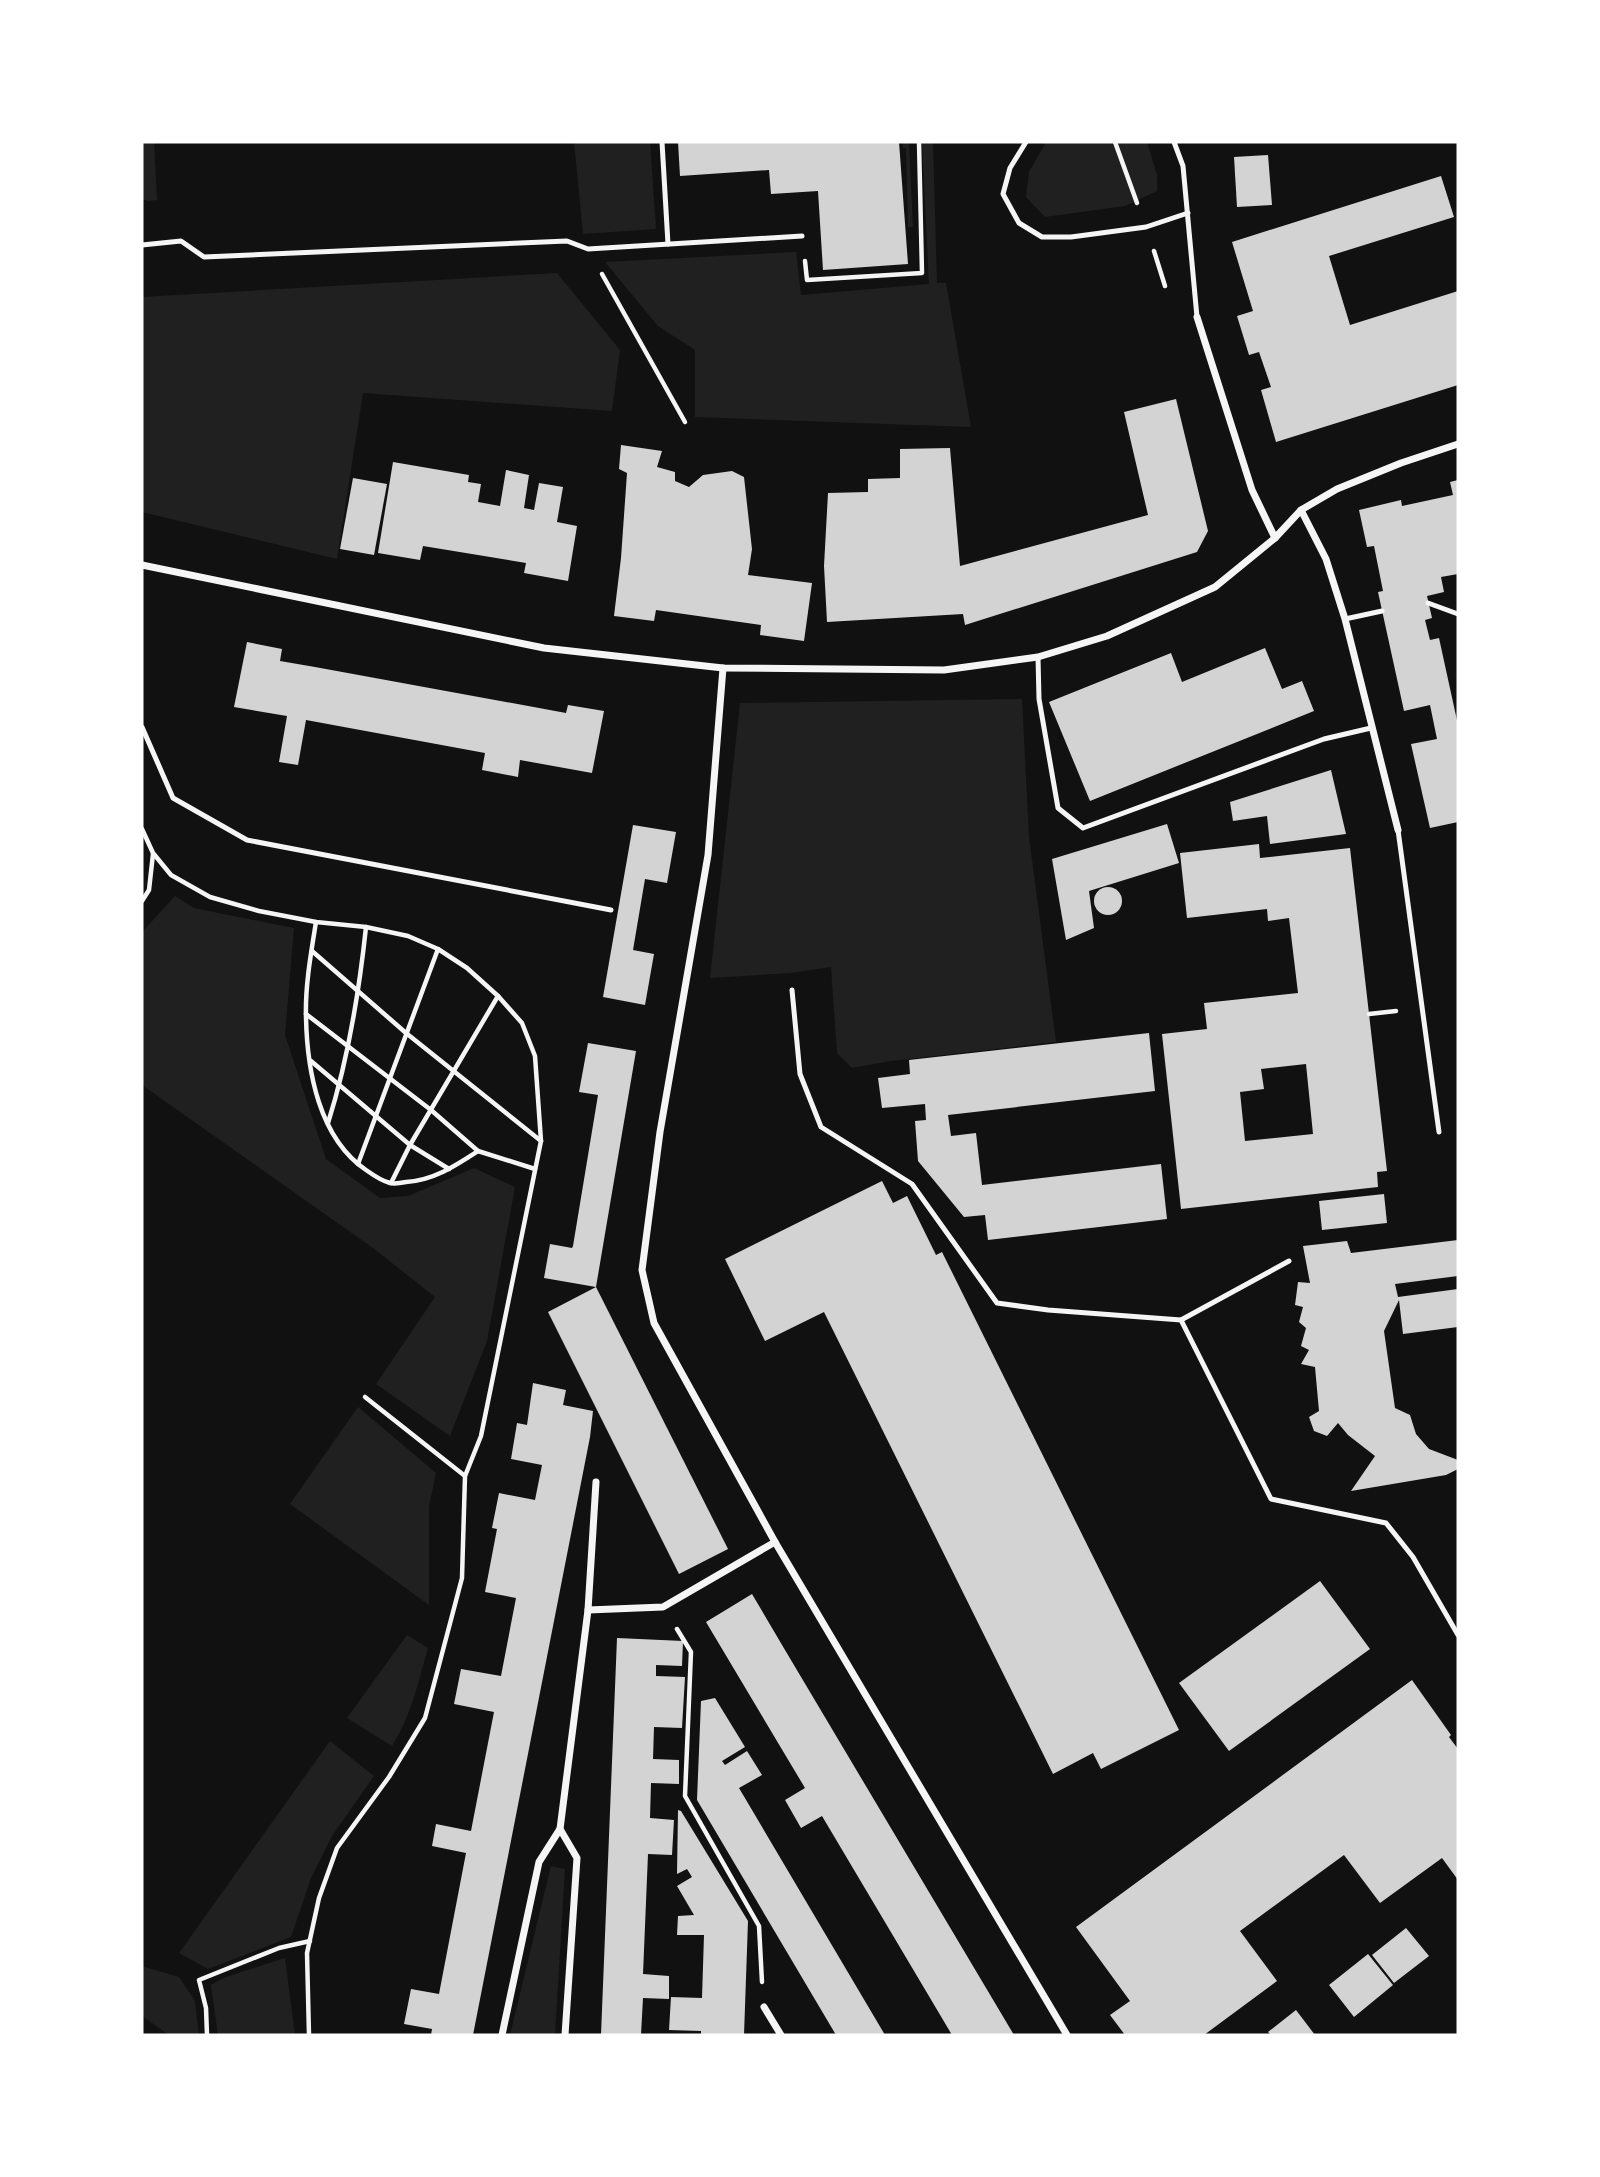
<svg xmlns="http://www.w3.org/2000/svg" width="1600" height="2177" viewBox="0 0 1600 2177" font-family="'PT Sans',sans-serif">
	<rect width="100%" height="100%" fill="#111"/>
	<g fill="#202020">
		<path d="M142,142H154L157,200L148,201L142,199Z"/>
		<path d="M574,142H650L656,229L583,234Z"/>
		<path d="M902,142H909L913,227H908L906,148H903Z"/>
		<path d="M922,142H933L937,283H946L971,427L695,417V350L658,326L605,262L796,252L801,295L929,284Z"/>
		<path d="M1046,142H1147L1157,175V191L1125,206L1045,217L1026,197L1029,172Z"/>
		<path d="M557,273L620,350L612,411L363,393L337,559L142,512V297Z"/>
		<path d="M1022,699L1029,837L1056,1042L891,1061L852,1068L837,1053L831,967L791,973L710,978L740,703Z"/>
		<path d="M175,896L194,908L294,928L285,1035L326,1159L380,1198L408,1196L474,1168L515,1187L487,1341L450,1436L376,1384L435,1297L373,1248L142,1085V932Z"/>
		<path d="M358,1407L436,1473L429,1506V1605L290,1504Z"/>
		<path d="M407,1635L428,1648C418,1683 411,1716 392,1746L347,1718Z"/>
		<path d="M330,1741L374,1776L332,1836L311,1878L291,1937L208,1969L179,1953Z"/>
		<path d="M551,1866L565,1869L555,2035H510Z"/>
		<path d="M285,1958L295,2035H218L211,1985L223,1978Z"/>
		<path d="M142,1966L179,1977L195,2001L199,2035H169L142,2016Z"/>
	</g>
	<g fill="#d3d3d3" fill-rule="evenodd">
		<path d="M678,142H899L908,264L823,270L818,191L771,194L769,170L680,176Z"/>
		<path d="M1268,155L1272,205L1237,207L1234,157Z"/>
		<path d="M1441,176L1454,217L1329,256L1350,325L1458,291V385L1276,442L1261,390L1271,387L1259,352L1249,355L1237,316L1253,311L1232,242Z"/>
		<path d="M1176,399L1208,531L1197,552L965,625L963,614L827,622L824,566L828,493L868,492V479L900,478V449L950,448L960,566L1148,515L1124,412Z"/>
		<path d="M621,445L662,451L657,467L675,472V481L689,487L703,475L732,471L744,477L752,549L748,575L812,583L804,641L760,635L761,625L656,610L654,621L614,616L621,558L627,473L619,469Z"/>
		<path d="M393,462L469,475L468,482L481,484L478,502L500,506L506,470L529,475L524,508L534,510L539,483L563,487L557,522L577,526L568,581L524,573L526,563L423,546L420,560L378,553Z"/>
		<path d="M353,478L387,484L374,555L340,549Z"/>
		<path d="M1458,480V574L1441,577L1444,592L1427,596L1432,618L1425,620L1430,640L1439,638L1458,725V822L1430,828L1411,744L1437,739L1430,705L1404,711L1378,592L1383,591L1374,546L1367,547L1359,510L1401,500L1402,506L1453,495L1450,482Z"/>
		<path d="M247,642L282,649L280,661L315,667L566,713L568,705L604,711L592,773L520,760L518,777L482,770L485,753L306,720L298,765L279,762L287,716L234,707Z"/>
		<path d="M1265,648L1282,689L1302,681L1314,711L1090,801L1049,702L1171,653L1182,682Z"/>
		<path d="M1331,770L1346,834L1270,844L1267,816L1233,821L1230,802Z"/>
		<path d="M1167,824L1179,863L1089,891L1094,928L1066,940L1052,859Z"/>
		<path d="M633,825L676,832L667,883L645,879L633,950L654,954L645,1005L603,997Z"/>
		<path d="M1259,844L1260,858L1350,848L1387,1171L1377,1172L1378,1187L1181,1209L1162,1034L1207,1029L1204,1003L1298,993L1289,918L1268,921L1267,909L1187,918L1180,853ZM1306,1064L1313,1134L1245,1141L1240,1092L1264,1089L1261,1069Z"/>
		<circle cx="1108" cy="901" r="14"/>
		<path d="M1149,1033L1155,1091L948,1115L951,1136L976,1133L982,1185L1161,1164L1167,1219L988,1240L985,1215L964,1217L918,1161L915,1121L926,1120L925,1104L882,1108L878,1078L910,1074L909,1060Z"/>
		<path d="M588,1043L636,1051L596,1287L544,1278L550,1244L572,1248L573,1246L598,1095L579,1092Z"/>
		<path d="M882,1181L893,1203L907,1196L936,1255L942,1252L1179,1730L1101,1769L1093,1753L1053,1774L824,1312L765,1341L725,1259Z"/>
		<path d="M1384,1194L1387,1223L1322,1230L1319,1201Z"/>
		<path d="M1458,1240V1276L1395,1284L1398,1297L1458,1289V1327L1403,1334L1399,1300L1384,1331L1395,1408L1410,1415L1416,1434L1429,1449L1458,1460V1469L1446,1475L1351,1491L1375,1456L1348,1435L1338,1423L1327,1436L1314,1431L1309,1417L1319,1411L1315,1367L1301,1364L1309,1350L1301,1346L1306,1328L1299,1322L1303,1307L1295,1305L1298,1282L1310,1283L1303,1246L1347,1241L1351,1253Z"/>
		<path d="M596,1287L728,1549L679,1574L548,1312Z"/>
		<path d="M533,1383L566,1390L563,1405L593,1411L590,1437L473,2035H431L432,2029L404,2024L411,1989L439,1994L466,1853L432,1846L436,1824L471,1831L494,1712L454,1704L461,1669L501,1676L516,1598L485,1592L497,1529L492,1528L499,1493L535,1500L542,1465L511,1459L517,1423L527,1425Z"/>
		<path d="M1320,1581L1370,1649L1229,1751L1179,1683Z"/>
		<path d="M752,1594L785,1650L1014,2035H952L822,1816L801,1828L785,1800L805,1788L706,1622Z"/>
		<path d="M617,1638L683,1641L682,1666L656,1665V1676L685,1677L682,1728L654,1727L653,1759L679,1760V1784L651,1783L650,1818L674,1820L672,1855L648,1854L643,1974L669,1976V1999L643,1998L641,2035H601Z"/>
		<path d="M1412,1680L1451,1735L1449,1737L1458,1749V1880L1442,1858L1380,1903L1344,1855L1240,1931L1277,1981L1204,2035H1125L1110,2015L1130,2001L1076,1927Z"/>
		<path d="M715,1698L745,1747L722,1761L725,1765L747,1751L762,1775L739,1788L885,2035H836L697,1800L701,1701Z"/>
		<path d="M678,1810L681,1811L748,1921L744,2035H701V2031L669,2030L671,1997L702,1998L704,1935H677L678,1916L694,1915L677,1886L692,1877L687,1869L677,1874Z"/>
		<path d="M1406,1928L1429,1956L1394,1983L1372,1955Z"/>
		<path d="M1368,1954L1393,1985L1354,2017L1329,1985Z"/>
		<path d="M1296,2010L1315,2035H1271L1268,2032Z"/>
	</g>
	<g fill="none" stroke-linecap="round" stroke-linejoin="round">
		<g stroke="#f5f5f5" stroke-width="4.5">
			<path d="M1115,142L1137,203"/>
			<path d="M1154,251L1165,286"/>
			<path d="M805,261L807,280L922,273L919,142"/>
			<path d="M602,274L685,422"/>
			<path d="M142,829L153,853L171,875L210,897L259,911L316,922L366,927L408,936L438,949L467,968L498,996L522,1023L535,1056L541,1141L481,1436L465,1476L462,1578L425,1718L389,1777L337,1848L319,1898L307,1953L309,2035"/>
			<path d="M142,901L149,890L153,854"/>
			<path d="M316,922C311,953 305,986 306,1017C307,1071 319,1138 366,1170C373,1175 382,1181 390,1183C394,1184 401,1183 406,1182C434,1180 455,1166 478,1151L535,1169"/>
			<path d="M312,951L406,1033L541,1141"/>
			<path d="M306,1014L431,1110L478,1151"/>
			<path d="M1369,1014L1396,1011"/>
			<path d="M311,1061L410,1145L449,1169"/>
			<path d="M328,1123C348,1060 359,993 366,927"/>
			<path d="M358,1164L438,949"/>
			<path d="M391,1183L410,1145L498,996"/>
			<path d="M365,1397L465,1476"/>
			<path d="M677,1629L691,1652L685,1796L759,1926L762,1982"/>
			<path d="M207,2035L206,2008L199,1980L279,1948L310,1941"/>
		</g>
		<g stroke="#f5f5f5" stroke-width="5">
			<path d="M662,142L668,244"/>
			<path d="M1026,142L1010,168L1003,194L1019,223L1042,237H1071L1146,227L1188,213"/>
			<path d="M1174,142L1183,166L1197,317"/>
			<path d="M142,245L181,241L204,257L567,241L588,249L802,236"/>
			<path d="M1428,603L1458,614"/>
			<path d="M1345,619L1382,611"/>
			<path d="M1038,657L1039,699L1058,808L1083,828L1324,739L1371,728"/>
			<path d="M142,727L173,798L247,840L611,910"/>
			<path d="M1398,830L1439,1132"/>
			<path d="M792,990L800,1074L821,1127L912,1184L997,1303L1048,1310L1181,1320L1271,1499L1386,1523L1413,1557L1458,1635"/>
			<path d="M1181,1320L1289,1261"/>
		</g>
		<g stroke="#f5f5f5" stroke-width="7">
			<path d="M1197,317L1252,490L1275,538"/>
			<path d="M1301,510L1326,559L1345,619L1398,830"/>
			<path d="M142,565L544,648L723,668L944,670L1038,657L1107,636L1215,587L1275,538L1301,510L1337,489L1401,463L1458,444"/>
			<path d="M723,668L708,855L660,1132L642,1270L654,1323L775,1542L1067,2035"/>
			<path d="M588,1610L663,1607L775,1542"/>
			<path d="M560,1829L577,1858L565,2035"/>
			<path d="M764,2007L781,2035"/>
			<path d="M502,2035L539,1862L560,1829L588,1610L596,1482"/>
		</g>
	</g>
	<rect width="1600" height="2177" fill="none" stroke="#ffffff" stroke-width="287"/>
</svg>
